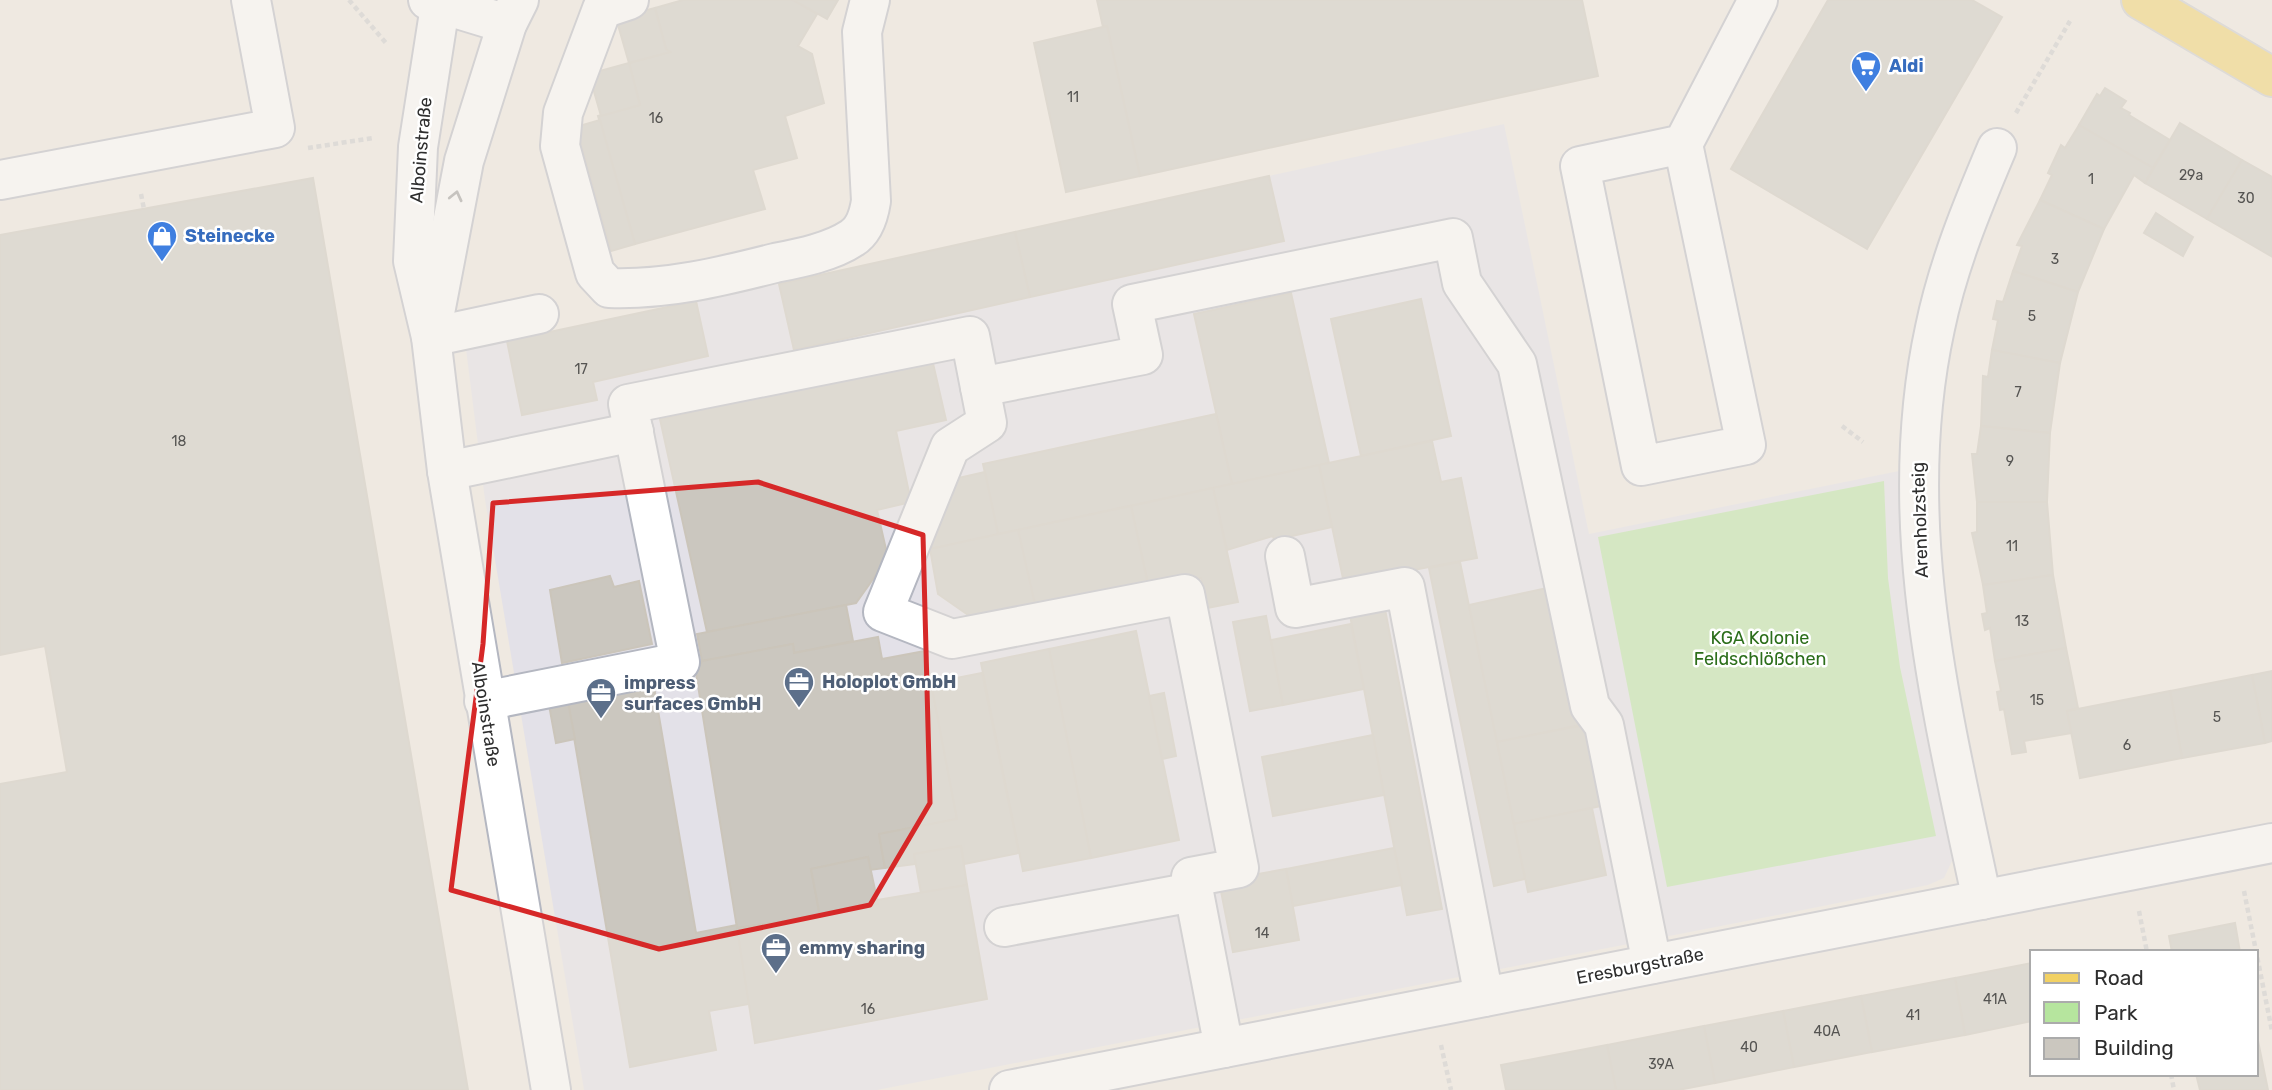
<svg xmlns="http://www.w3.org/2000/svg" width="2272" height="1090" viewBox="0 0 2272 1090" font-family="Rubik,sans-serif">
	<rect width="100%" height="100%" fill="#efe9e1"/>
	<path fill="#e3e1e8" d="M1504,124L1589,534L1899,471L1905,595L1954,857L1944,878L1928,885L1788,913L877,1090H584L485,500L466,349L779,284Z"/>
	<path fill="#b6e59e" d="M1884,481L1888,578L1900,667L1936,836L1667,887L1598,537Z"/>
	<g fill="#cbc7bf" stroke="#cbc5ba" stroke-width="2">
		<path d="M683,0H793L817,14L798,46L812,54L824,103L785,116L797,158L753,170L765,209L635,244L598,116L640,105L629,63L670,52L666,49L655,8Z"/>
		<path d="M793,0H838L827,19Z"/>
		<path d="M1097,0H1582L1598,76L1140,176L1107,26L1103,27Z"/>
		<path d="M1828,0H1972L2002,17L1867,249L1731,169Z"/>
		<path d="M655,8L666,49L670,52L629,63L616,18Z"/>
		<path d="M1107,26L1140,176L1066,192L1034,43Z"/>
		<path d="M629,63L640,105L601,116L589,74Z"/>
		<path d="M2105,88L2126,101L2121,108L2130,113L2129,115L2170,140L2153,168L2079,125L2097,94L2100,96Z"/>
		<path d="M600,120L635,244L611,251L576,127Z"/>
		<path d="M2180,123L2242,160L2207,219L2145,183Z"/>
		<path d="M2079,125L2153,168L2145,183L2134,175L2104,229L2040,200L2052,175L2048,173L2061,145L2065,148Z"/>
		<path d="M2242,160L2272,177L2271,256L2207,219Z"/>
		<path d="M1269,176L1284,241L1030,297L1015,232Z"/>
		<path d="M313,178L468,1090H0V784L67,772L45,646L0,655V235Z"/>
		<path d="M2040,200L2104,229L2078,292L2013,271L2022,246L2017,245Z"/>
		<path d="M2156,213L2193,237L2183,256L2144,233Z"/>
		<path d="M1015,232L1030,297L794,350L779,284Z"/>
		<path d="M2013,271L2078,292L2060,363L1992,350L1998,320L1993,319L1997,301L2003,302Z"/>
		<path d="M1291,293L1329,463L1232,484L1194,314Z"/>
		<path d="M1421,299L1451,436L1361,456L1331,319Z"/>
		<path d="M696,301L708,356L593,382L597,400L522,415L507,341Z"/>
		<path d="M1992,350L2060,363L2050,433L1981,426L1983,376L1988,377Z"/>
		<path d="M932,359L946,420L896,431L911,502L877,510L888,558L856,603L707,632L660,419Z"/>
		<path d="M1216,414L1232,484L998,534L983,464Z"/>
		<path d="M1981,426L2050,433L2047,502H1977L1972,454H1977Z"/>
		<path d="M1432,441L1441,482L1461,478L1477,558L1344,583L1319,465Z"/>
		<path d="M1319,465L1332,527L1274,540L1273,536L1227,550L1213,488Z"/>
		<path d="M985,472L998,534L930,549L958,478Z"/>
		<path d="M1213,488L1238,602L1207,608L1201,578L1149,589L1131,506Z"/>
		<path d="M1977,502H2047L2053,575L1983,585L1972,533L1977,532Z"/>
		<path d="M1131,506L1149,589L1035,608L1018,530Z"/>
		<path d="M1018,530L1035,604L971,617L938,594L930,549Z"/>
		<path d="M1460,562L1525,879L1494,886L1429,568Z"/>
		<path d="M2053,575L2066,648L1995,661L1990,628L1985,630L1982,614L1987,613L1983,585Z"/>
		<path d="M610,576L614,587L639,581L652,644L562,663L550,590Z"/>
		<path d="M1552,587L1581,725L1497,742L1469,605Z"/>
		<path d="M1384,604L1442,909L1407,915L1349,610Z"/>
		<path d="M846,605L853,641L794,653L793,644L702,661L697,634Z"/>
		<path d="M1266,616L1283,705L1250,711L1233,622Z"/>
		<path d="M1351,624L1364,689L1283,705L1271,640Z"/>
		<path d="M1136,631L1179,840L1091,858L1049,649Z"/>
		<path d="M878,637L882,659L925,651L957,819L879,834L885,868L870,870L868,857L811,869L820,916L737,928L696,673L702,661L793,644L794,653Z"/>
		<path d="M2066,648L2078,708L2067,711L2072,733L2024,741L2026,752L2012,754L2004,709L2000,710L1997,692L2001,691L1995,661Z"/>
		<path d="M1049,649L1091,858L1023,871L981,663Z"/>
		<path d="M2272,671V741L2265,743L2252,675Z"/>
		<path d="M982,673L1019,853L964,864L961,846L914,854L916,864L885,868L879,834L957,819L931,683Z"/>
		<path d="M2252,675L2265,743L2182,758L2170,691Z"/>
		<path d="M648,683L654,687L696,933L737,925L749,1004L709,1011L716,1050L630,1067L568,702Z"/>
		<path d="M2170,691L2182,758L2080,778L2067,711Z"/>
		<path d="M1164,693L1176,756L1162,759L1149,696Z"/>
		<path d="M568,702L575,739L556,743L549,705Z"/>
		<path d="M1589,724L1606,805L1514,824L1497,742Z"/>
		<path d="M1373,735L1384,795L1273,816L1262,757Z"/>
		<path d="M1592,808L1606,875L1528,892L1514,824Z"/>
		<path d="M961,846L967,885L921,893L914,854Z"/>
		<path d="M1394,848L1402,885L1293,906L1286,869Z"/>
		<path d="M868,857L878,904L820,916L811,869Z"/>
		<path d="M1286,869L1299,940L1233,952L1219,881Z"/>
		<path d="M967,885L987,999L755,1043L737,928L820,916L878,904L877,900Z"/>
		<path d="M2235,923L2240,952H2172L2169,936Z"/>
		<path d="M2032,963V1021L1965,1035L1955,978Z"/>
		<path d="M1955,978L1965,1035L1872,1052L1861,996Z"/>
		<path d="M1861,996L1872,1052L1794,1067L1783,1011Z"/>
		<path d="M1783,1011L1794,1067L1715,1083L1704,1026Z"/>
		<path d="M1704,1026L1715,1083L1678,1090H1616L1607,1045Z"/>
		<path d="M2256,1031L2268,1090H2200L2196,1074H2256Z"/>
		<path d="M1607,1045L1616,1090H1506L1501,1065Z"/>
	</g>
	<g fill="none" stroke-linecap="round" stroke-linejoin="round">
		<g stroke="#b4b7c1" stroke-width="42">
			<g id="minor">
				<path d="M428,0L507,24"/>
				<path d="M441,0L418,147L413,261L431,337L447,471L551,1090"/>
				<path d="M629,0L602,9L563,113L560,146L595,273L609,288C666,290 720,277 775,263C800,258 831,252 852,238C865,230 869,214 871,201L862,32L870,0"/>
				<path d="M1683,144L1580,166L1641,466L1746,445L1683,144L1758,0"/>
				<path d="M0,180L275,128L251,0"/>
				<path d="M434,318L464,161L507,24L519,0"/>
				<path d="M431,337L539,314"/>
				<path d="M980,387L1143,355L1132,304L1453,238L1462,283L1517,364L1590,706L1604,725L1652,964"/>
				<path d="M447,471L634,432"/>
				<path d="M1285,556L1295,608L1405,587L1484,997"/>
				<path d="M484,701L680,662L628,404L970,336L987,423L950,447L883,612L952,639L1185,594L1239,868L1191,877L1224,1048"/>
				<path d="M1982,900C1942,711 1893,521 1935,328C1948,265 1972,207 1997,148"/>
				<path d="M1004,927L1193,892"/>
				<path d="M1009,1090L2272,843"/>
			</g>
		</g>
		<g stroke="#c9c9c9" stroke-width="42">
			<path id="major" d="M2141,0L2272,77"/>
		</g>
		<g stroke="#c9c9c9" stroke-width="4.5" stroke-dasharray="5 3.5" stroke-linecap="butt">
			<path d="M349,0L386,43"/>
			<path d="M2016,113L2070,21"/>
			<path d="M308,148L373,138"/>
			<path d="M141,194L144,209"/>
			<path d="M1842,426L1863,442"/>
			<path d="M2244,891L2272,1031"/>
			<path d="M2139,911L2147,952"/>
			<path d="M1441,1045L1451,1090"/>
			<path d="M2171,1074L2174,1090"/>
		</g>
		<use href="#minor" stroke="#fff" stroke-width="38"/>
		<use href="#major" stroke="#f2d163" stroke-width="38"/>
	</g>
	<defs><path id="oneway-chevron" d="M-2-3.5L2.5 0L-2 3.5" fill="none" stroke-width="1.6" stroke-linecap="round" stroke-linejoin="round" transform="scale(1.75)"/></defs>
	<use stroke="#969696" href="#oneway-chevron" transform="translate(456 196) rotate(-77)"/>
	<path d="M0 0H2272V1090H0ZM758,482L923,535L930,803L870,905L659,949L451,890L483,644L493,503Z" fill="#efe9e1" fill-opacity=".55" fill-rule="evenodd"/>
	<path fill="none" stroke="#d62828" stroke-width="5" stroke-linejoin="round" d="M758,482L923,535L930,803L870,905L659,949L451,890L483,644L493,503Z"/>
	<defs>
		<g id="supermarket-pin" transform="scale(1.575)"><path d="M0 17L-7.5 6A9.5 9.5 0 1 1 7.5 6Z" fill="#3f7fe0" stroke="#fff"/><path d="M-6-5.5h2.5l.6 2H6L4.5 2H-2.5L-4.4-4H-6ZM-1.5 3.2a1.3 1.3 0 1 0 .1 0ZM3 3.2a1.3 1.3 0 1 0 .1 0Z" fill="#fff"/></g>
		<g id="shop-pin" transform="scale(1.575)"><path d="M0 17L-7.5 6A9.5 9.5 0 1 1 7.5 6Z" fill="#3f7fe0" stroke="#fff"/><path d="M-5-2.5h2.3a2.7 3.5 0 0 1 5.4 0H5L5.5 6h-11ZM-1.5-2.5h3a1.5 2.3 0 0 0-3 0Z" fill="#fff"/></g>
		<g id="office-pin" transform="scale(1.575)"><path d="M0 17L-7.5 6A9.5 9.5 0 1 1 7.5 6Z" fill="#5c6f8a" stroke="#fff"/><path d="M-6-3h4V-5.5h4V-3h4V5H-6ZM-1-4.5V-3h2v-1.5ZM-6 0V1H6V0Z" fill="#fff"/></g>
	</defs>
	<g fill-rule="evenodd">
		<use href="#supermarket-pin" x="1866" y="66"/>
		<use href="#shop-pin" x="162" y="236"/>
		<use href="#office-pin" x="799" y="682"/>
		<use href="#office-pin" x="601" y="693"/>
		<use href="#office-pin" x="776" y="948"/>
	</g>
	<g text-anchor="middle" stroke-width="5" stroke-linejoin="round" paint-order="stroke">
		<g font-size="14" fill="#555452">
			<text x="1073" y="102">11</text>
			<text x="656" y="123">16</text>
			<text x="2191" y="180">29a</text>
			<text x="2091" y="184">1</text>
			<text x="2246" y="203">30</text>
			<text x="2055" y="264">3</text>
			<text x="2032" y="321">5</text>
			<text x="581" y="374">17</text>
			<text x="2018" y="397">7</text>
			<text x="179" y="446">18</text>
			<text x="2010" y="466">9</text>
			<text x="2012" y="551">11</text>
			<text x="2022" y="626">13</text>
			<text x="2037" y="705">15</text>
			<text x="2217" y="722">5</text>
			<text x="2127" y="750">6</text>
			<text x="1262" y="938">14</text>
			<text x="1995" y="1004">41A</text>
			<text x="868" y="1014">16</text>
			<text x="1913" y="1020">41</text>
			<text x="1827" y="1036">40A</text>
			<text x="1749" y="1052">40</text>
			<text x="1661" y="1069">39A</text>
		</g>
		<g font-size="18" font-weight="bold" fill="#366cbe" stroke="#fff" text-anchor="start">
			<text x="1889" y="72">Aldi</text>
			<text x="185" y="242">Steinecke</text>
		</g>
		<g font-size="18" fill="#2e2e2e" stroke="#fff">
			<text transform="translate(421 150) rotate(-85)" y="6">Alboinstraße</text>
			<text transform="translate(1920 520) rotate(-92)" y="6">Arenholzsteig</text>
			<text transform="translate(486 714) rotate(81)" y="6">Alboinstraße</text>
			<text transform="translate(1640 966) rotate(-11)" y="6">Eresburgstraße</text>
		</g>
		<g font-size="18" fill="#2c6e1b" stroke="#fff">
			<text x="1760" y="644">KGA Kolonie<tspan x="1760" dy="21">Feldschlößchen</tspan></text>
		</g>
		<g font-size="18" font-weight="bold" fill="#4e5e75" stroke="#fff" text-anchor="start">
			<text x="822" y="688">Holoplot GmbH</text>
			<text x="624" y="689">impress<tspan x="624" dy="21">surfaces GmbH</tspan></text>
			<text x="799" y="954">emmy sharing</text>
		</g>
	</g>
	<rect x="2030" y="950" width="228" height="126" fill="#ffffff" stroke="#ababab" stroke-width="2"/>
	<rect x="2044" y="973" width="35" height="10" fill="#f2d163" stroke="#ababab" stroke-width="2"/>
	<text x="2094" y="985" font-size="21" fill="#2e2e2e">Road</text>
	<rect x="2044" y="1002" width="35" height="21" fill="#b6e59e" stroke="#ababab" stroke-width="2"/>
	<text x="2094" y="1020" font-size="21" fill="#2e2e2e">Park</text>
	<rect x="2044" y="1038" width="35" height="21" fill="#cbc7bf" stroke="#ababab" stroke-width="2"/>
	<text x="2094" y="1055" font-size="21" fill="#2e2e2e">Building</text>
</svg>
